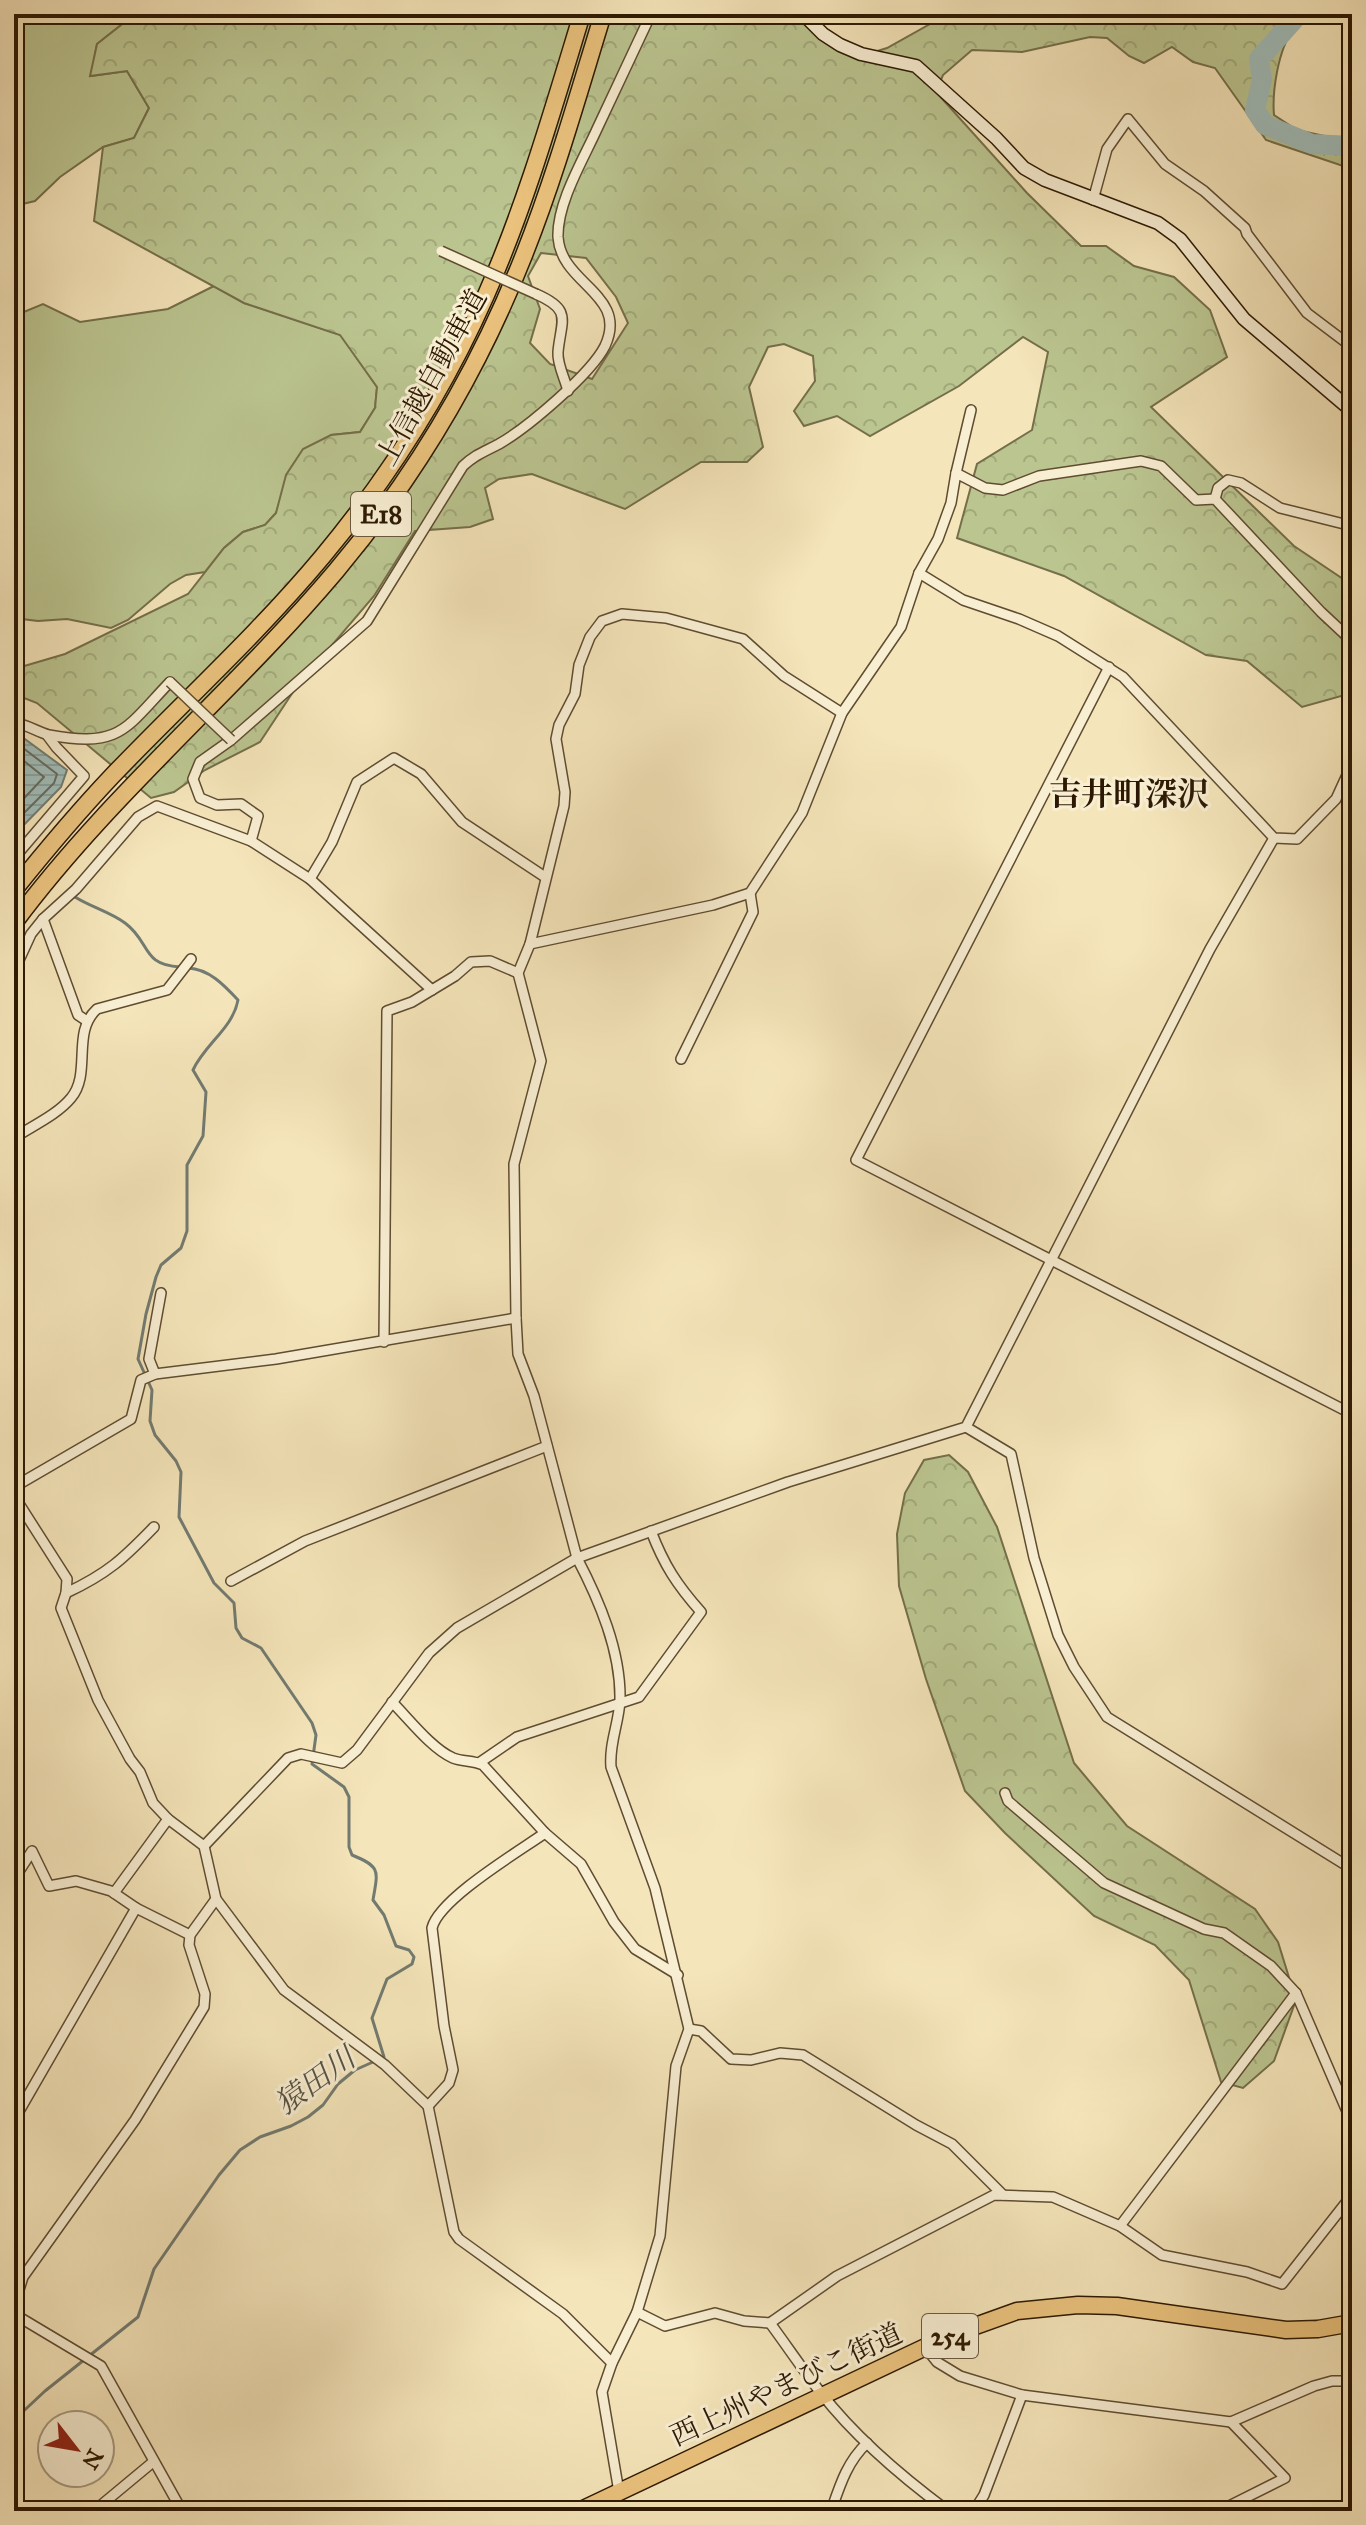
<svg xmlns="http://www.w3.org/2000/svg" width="1366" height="2525" viewBox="0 0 1366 2525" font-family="'IM FELL Great Primer','Noto Serif JP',serif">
	<defs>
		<pattern id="forest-crowns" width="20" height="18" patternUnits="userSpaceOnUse" patternTransform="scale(2)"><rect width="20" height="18" fill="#bbc590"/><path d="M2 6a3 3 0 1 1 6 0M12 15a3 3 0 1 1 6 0" fill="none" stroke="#a1a97b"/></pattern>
		<pattern id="water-rules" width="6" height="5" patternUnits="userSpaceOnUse" patternTransform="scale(2)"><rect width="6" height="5" fill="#a0bdba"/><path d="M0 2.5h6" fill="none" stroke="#8aa29e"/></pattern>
	</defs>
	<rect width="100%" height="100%" fill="#f5e5ba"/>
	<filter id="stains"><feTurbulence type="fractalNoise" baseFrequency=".0025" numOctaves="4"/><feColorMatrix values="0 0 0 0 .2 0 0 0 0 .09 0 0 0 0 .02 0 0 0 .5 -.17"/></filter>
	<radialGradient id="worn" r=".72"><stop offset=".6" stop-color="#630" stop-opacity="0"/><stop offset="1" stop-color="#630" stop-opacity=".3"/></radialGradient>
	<g fill="#bbc590" stroke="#746f4a" stroke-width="2">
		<path d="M14,14H135L97,44L91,76L127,71L149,108L134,138L103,147L60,177L35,201L14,206Z"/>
		<path d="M214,286L244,303L341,335L377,387L375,408L360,432L331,435L280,501L276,513L265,525L243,532L224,548L205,572L186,575L170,584L128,620L111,628L67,619L38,621L14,618V316L43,304L80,322L168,309Z"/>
	</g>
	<g fill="url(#forest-crowns)" stroke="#746f4a" stroke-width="2" fill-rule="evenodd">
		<path d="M135,14H791L855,58L887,48L948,14H1320C1312,19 1299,24 1293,30C1278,50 1272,92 1274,115L1297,130L1338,139L1352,131V166L1346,167L1266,140L1215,68L1193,62L1172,47L1144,63L1129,56L1107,38L1090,37L1022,52L972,50L943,75L936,92L1027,193L1081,246H1106L1134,266L1174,277L1210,310L1227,357L1151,407L1294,546L1352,585V693L1302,707L1247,661L1206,655L1064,576L957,538L977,464L1032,430L1048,352L1023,337L959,386L870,436L837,416L804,426L794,411L815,381L813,356L784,344L768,347L749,387L763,447L747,462H701L625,509L532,474L499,479L485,488L493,519L470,527L415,531L374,596L297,686L260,742L205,770L174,792L151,798L37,703L14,694V669L65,654L188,594L224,548L243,532L265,525L276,513L286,475L303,449L331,435L360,432L375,408L377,387L340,335L244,303L94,221L103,147L134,138L149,108L127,71L90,76L97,44ZM541,253L586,258L616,297L628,323L592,379L550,364L530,343L540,309L528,276Z"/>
		<path d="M949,1455L968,1472L997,1527L1074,1763L1127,1826L1255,1909L1278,1942L1296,2000L1274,2061L1243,2088L1221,2082L1189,1980L1155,1945L1094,1916L1005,1833L965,1791L926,1679L899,1586L897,1534L905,1493L924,1460Z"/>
	</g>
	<path fill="url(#water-rules)" stroke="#727b71" stroke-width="2" d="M14,734H18L67,770L61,787L14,835Z"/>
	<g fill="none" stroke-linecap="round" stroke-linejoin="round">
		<g stroke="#666b5e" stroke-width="2">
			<path d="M14,741L57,774L54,783L14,823"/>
			<path d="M14,753L44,777L14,809"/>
		</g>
		<g stroke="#727b71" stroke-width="3">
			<path d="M75,897C91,907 110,912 125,923C151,942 141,965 180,967"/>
			<path d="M188,968C209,969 224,985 238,1000C233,1028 205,1044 193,1070L206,1092L203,1136L187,1165V1231L181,1248L161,1265L156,1277L146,1314L138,1359L152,1390L150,1421L155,1435L176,1461L181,1472L179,1517L214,1583L234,1603L236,1628L242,1638L261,1648L312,1723L316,1735L312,1764L344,1787L349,1797V1847L352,1855C381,1867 378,1870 373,1900L384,1915L396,1946L409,1950L414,1957L412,1964L387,1979L372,2018L384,2057L380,2059"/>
			<path d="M14,2420L45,2391L138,2317L154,2269L219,2175L240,2150L260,2137L291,2126L308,2117L323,2105L338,2084L355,2070L373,2062"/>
		</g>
		<path stroke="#a0bdba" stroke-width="20" d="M1299,14L1259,59L1262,80L1255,110L1265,125L1312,144L1352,146"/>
		<g stroke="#5f4c31" stroke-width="12">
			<g id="street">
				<path d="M1093,200L1107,149L1128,119L1165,164L1204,191L1245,228L1247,234L1307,313L1352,347"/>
				<path d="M536,294C573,310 561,320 558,352C557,364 565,379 568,391"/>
				<path d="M956,473L971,410"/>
				<path d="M1215,499L1218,488L1228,480L1241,483L1280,508L1352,526"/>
				<path d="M919,573L963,600L1019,619L1058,636L1123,677L1274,838L1297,839L1336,799L1352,764"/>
				<path d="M1109,667L856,1160L1352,1414"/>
				<path d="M14,723C27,724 37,732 49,735C121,748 125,729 170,682"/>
				<path d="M251,841L258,816L241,804L217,805L200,798L193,779L200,762L231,740L367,621L463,466C476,454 484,452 499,444C527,428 591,374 605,346C629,294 561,285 558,237C557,203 583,160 597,129C615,91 633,52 651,14"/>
				<path d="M14,858L84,776L56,747L47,735"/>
				<path d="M310,879L332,842L357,782L394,758L421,774L462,822L545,877"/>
				<path d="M43,919L78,1015L87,1021"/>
				<path d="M530,944L713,905L750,893L802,813L842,713L901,627L919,573L938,539L951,503L956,473L985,488L1003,490L1039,476L1141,461L1161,466L1196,500L1215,499L1321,612L1352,641"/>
				<path d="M14,971L31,934L43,919L76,889L138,817L157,806L251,841L310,879L432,990"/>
				<path d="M681,1059L753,912L750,893"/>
				<path d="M14,1138C32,1126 57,1115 71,1098C92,1073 71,1032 97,1009L167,990L191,959"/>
				<path d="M384,1342L387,1011L412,1002L455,976L471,962L490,961L518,973"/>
				<path d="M155,1374L149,1359L161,1293"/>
				<path d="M966,1427L1011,1454L1034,1558L1058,1635L1074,1667L1107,1717L1352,1869"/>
				<path d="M14,1487L131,1419L141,1380L155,1374L276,1359L516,1318"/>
				<path d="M14,1496L67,1579L66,1593L61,1608L98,1700L130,1759L140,1772L153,1803L168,1819L204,1846L216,1899L284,1990L385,2065L428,2106L454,2232L459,2239L563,2314L612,2363"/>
				<path d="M231,1581L305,1541L547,1446"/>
				<path d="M66,1593C107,1574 123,1559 154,1527"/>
				<path d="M392,1702C409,1719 432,1749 453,1758C463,1762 473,1760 483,1765L545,1833L581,1864L614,1922L635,1949L678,1975"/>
				<path d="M479,1763L517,1737L639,1697L701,1612C677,1585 664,1565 651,1531"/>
				<path d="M1005,1793L1008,1801L1104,1883L1204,1929L1224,1933L1271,1966L1296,1993L1352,2123"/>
				<path d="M204,1846L288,1758L301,1754L342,1763L357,1750L429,1653L457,1628L577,1558L788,1482L966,1427L1210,949L1274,838"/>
				<path d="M14,1879L32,1851L49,1886L76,1881L111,1891L136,1908L190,1935"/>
				<path d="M114,1893L168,1819"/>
				<path d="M689,2029L701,2031L731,2059L751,2060L780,2053L803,2055L916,2125L952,2144L1003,2195"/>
				<path d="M428,2106L449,2083L453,2070L444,2026L432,1928C439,1899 518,1852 545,1833"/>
				<path d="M14,2120L136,1908"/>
				<path d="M1120,2226L1296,1993"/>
				<path d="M14,2306L23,2277L135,2120L204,2007L205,1994L189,1945L190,1935L216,1899"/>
				<path d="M637,2312L665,2326L715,2313L744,2321L770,2323L837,2276L994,2195L1053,2197L1120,2226L1162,2255L1247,2272L1282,2284L1352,2195"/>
				<path d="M14,2314L101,2366L182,2511"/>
				<path d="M770,2323C787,2346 803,2370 821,2393C856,2438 902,2477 948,2511"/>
				<path d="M925,2347L937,2362L960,2376L1022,2395L1231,2422L1314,2386L1332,2381H1352"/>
				<path d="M619,2492L602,2392L612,2363L637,2312L660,2236L676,2066L689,2029L655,1888L611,1767C609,1743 619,1723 620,1700C621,1651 599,1600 577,1558L534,1396L518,1354L516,1318L514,1164L541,1061L518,973L530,944L564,806L565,792L556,739L559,725L575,694L579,665L590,637L602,621L622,614L666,618L743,639L784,676L842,713"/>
				<path d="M94,2511L153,2462"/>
				<path d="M831,2511C840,2485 847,2462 867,2443"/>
				<path d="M974,2511L984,2495L1022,2395"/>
				<path d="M1219,2511L1285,2478L1231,2422"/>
			</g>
		</g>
		<g stroke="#2d1903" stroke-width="15">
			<path id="secondary" d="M803,14L823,34L840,45L861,54L916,66L996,138L1024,168L1045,180L1158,223L1180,239L1244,319L1352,411"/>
		</g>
		<g stroke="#2d1903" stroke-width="19">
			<g id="highway">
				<path d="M14,890C46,850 78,812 113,775C183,702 258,634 323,556C388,478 445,388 486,295C526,204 553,109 582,14"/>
				<path d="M14,923C109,795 233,693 336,571C415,477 479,369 524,255C555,177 578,95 603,14"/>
				<path d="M579,2511L953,2334L1017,2311L1078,2305L1117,2306L1286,2330L1318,2329L1352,2323"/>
			</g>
		</g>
		<use href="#street" stroke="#f8eed2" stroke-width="9"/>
		<use href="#secondary" stroke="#f8eed2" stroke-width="12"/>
		<use href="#highway" stroke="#eac27d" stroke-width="16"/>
		<g stroke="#5f4c31" stroke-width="12" stroke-linecap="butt">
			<g id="street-bridge">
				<path d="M441,251L536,294"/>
				<path d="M170,682L231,740"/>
			</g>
		</g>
		<use href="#street-bridge" stroke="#f8eed2" stroke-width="9"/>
	</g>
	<g text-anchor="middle" stroke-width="6" stroke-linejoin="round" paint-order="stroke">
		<g fill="#f8eed2" stroke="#6a5941" stroke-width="2">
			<rect x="351" y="492" width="60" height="44" rx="6"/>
			<rect x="922" y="2314" width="56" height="44" rx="6"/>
		</g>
		<g font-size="26" font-weight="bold" fill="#2d1903">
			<text x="381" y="523">E18</text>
			<text x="950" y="2345">254</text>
		</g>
		<g font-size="28" fill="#2d1903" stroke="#f8eed2">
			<text transform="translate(431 377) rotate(-61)" y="10">上信越自動車道</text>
			<text transform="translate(786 2384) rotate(-25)" y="10">西上州やまびこ街道</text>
		</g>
		<g font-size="30" font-style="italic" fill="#555243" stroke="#f8eed2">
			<text transform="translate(315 2081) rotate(-36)" y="10">猿田川</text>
		</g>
		<g font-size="32" font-weight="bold" fill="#2d1903" stroke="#f8eed2">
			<text x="1129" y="805">吉井町深沢</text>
		</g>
	</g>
	<rect width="1366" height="2525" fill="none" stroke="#f5e5ba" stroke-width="48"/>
	<rect x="16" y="16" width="1334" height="2493" fill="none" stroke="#2d1903" stroke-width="4"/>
	<rect x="24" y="24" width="1318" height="2477" fill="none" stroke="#2d1903" stroke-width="2"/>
	<g transform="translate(76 2449) rotate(121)"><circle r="38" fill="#f8eed2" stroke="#a7997f" stroke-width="2"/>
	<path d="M0-6L14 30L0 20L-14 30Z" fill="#8f2418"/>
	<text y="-12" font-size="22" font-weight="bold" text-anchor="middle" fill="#2d1903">N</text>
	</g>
	<rect width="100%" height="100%" filter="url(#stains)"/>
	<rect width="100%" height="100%" fill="url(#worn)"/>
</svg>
